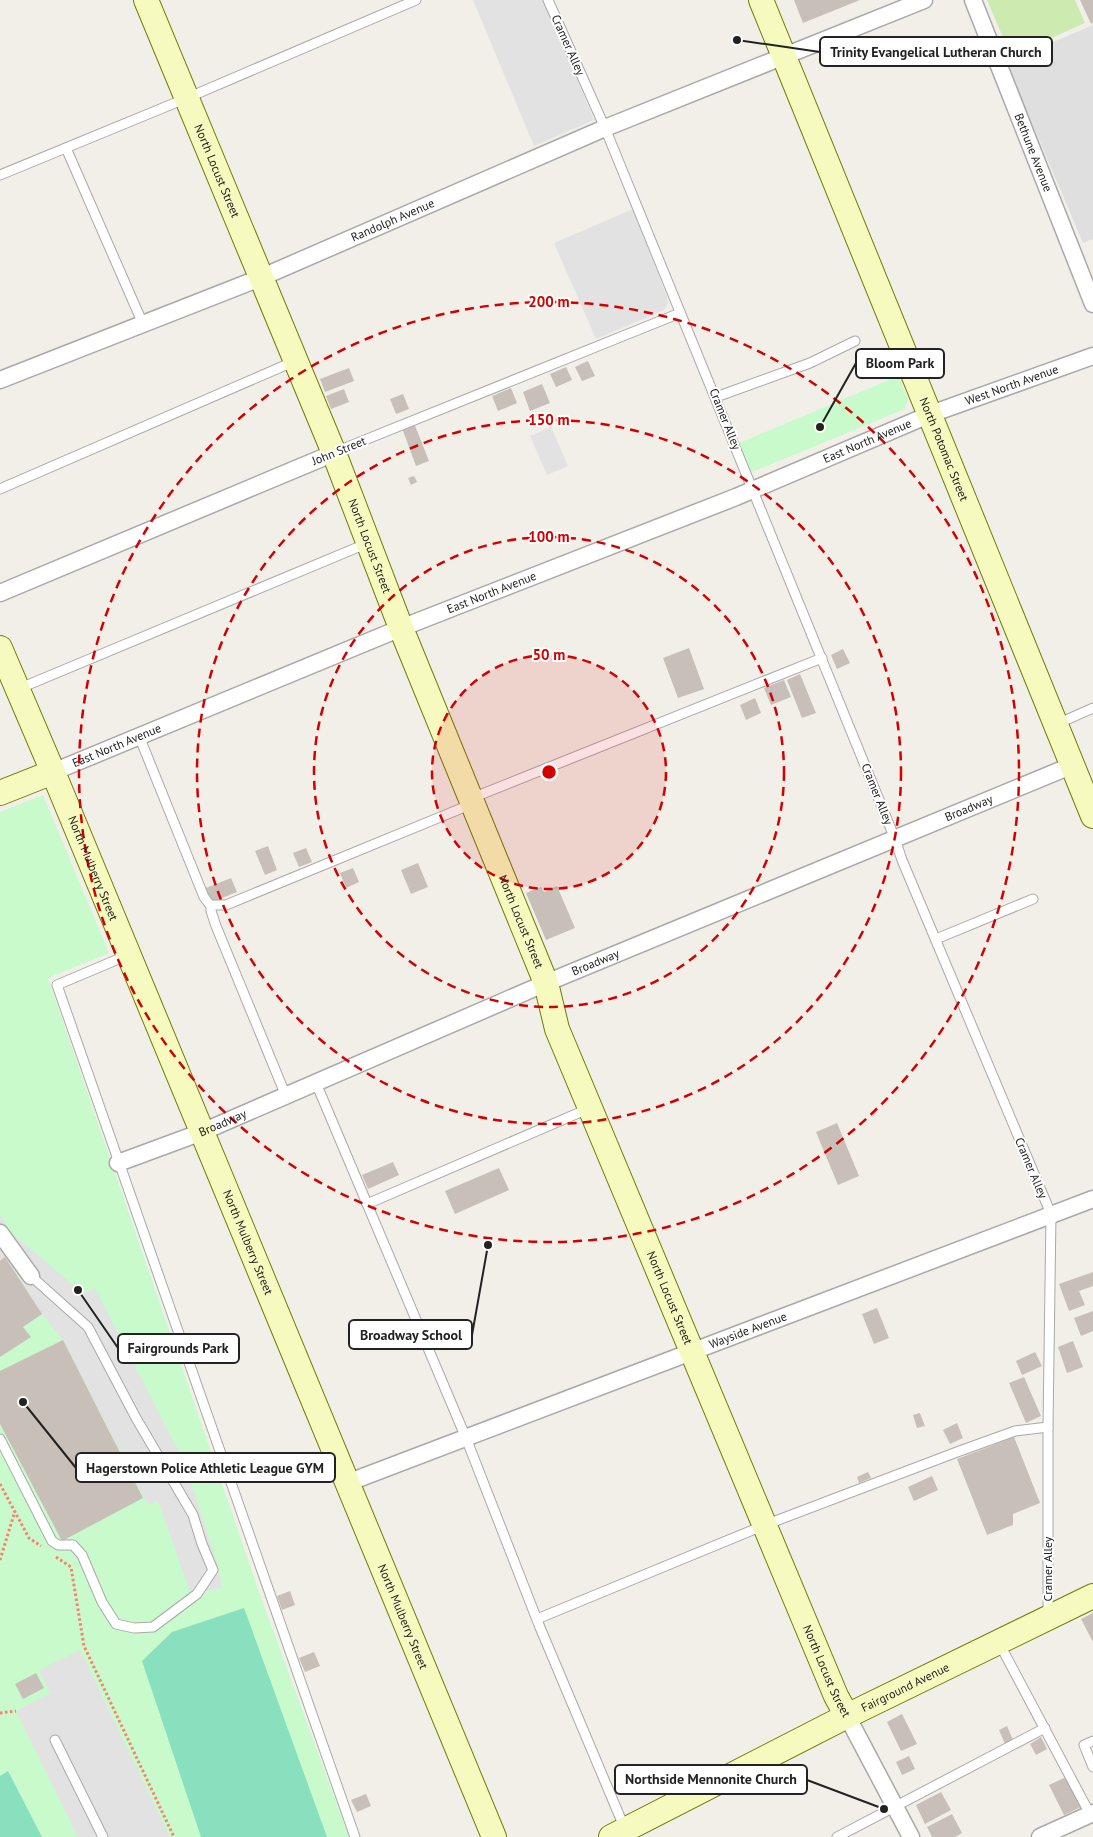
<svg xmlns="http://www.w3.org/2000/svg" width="1093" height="1837" viewBox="0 0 1093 1837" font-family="'PT Sans',sans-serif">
	<rect width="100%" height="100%" fill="#f2efe9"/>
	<path fill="#e0dfdf" d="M1093,25V239L1083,243L1006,62Z"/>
	<path fill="#cdebb0" d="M987,0H1075L1085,23L1011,56Z"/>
	<g fill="#c8facc">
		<path d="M898,376L908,399L905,409L750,473L737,444Z"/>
		<path d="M43,795L109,953L48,978L263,1603L349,1837H0V812Z"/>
	</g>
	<g fill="#88e0be">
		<path d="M244,1608L327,1837H201L199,1831L142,1661L172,1632Z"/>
		<path d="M8,1771L42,1837H0V1776Z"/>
	</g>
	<g fill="#e2e2e2">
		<path d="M473,0H544L594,120L534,146Z"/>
		<path d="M633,209L667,297L668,304L664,310L596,339L554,243Z"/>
		<path d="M551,427L568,466L547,475L530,436Z"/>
		<path d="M0,1214L9,1231L84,1294L95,1288L186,1466L219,1570L222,1588L191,1594L158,1501L148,1505L63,1340L42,1314L6,1258L0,1261Z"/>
		<path d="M80,1650L170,1837H78L16,1711L50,1693L39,1670Z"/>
	</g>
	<g fill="#c7bfb8">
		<path d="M794,0H860L803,23Z"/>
		<path d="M1080,0H1093V22L1091,24Z"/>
		<path d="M588,361L595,376L582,381L575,367Z"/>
		<path d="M566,367L572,380L556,387L550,374Z"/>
		<path d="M349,368L354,381L325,392L320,379Z"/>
		<path d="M542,384L550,403L530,411L523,392Z"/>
		<path d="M511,388L517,403L498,411L492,396Z"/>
		<path d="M344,389L349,402L331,409L326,396Z"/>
		<path d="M403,394L409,409L396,414L390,399Z"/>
		<path d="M414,423L429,461L416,466L402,428Z"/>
		<path d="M414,476L417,482L411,485L408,478Z"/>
		<path d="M689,648L704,689L678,698L663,658Z"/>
		<path d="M843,649L850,663L837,669L831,655Z"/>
		<path d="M800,674L816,713L802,718L787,680Z"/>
		<path d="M784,680L791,697L771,705L764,688Z"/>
		<path d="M755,698L761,713L746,720L740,705Z"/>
		<path d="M268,846L277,870L265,875L255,851Z"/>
		<path d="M306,848L312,862L299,867L293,853Z"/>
		<path d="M418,863L428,887L411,894L401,870Z"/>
		<path d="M353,868L359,882L346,888L340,873Z"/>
		<path d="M231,878L237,892L212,902L206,888Z"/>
		<path d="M557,886L575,928L546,940L526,893L541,887L544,892Z"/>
		<path d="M837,1123L859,1176L838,1185L816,1132Z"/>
		<path d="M393,1162L399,1175L368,1189L362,1175Z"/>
		<path d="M499,1168L509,1190L455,1214L445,1191Z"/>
		<path d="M5,1257L42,1314L23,1327L31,1337L0,1357V1261Z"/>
		<path d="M1093,1272V1286L1079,1291L1085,1305L1069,1311L1059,1284Z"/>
		<path d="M877,1308L889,1338L874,1344L862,1314Z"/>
		<path d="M1093,1311V1331L1081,1336L1074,1318Z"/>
		<path d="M63,1340L143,1498L62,1541L0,1424V1371Z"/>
		<path d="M1073,1341L1083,1367L1067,1373L1058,1347Z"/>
		<path d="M1035,1352L1042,1366L1022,1375L1016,1361Z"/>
		<path d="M1024,1377L1041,1416L1026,1423L1009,1383Z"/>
		<path d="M920,1413L925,1426L917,1428L913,1415Z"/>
		<path d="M957,1423L963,1438L950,1444L943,1430Z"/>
		<path d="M1014,1437L1040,1503L1013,1514V1525L987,1535L957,1459Z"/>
		<path d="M868,1472L871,1478L859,1483L857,1477Z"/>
		<path d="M932,1476L938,1490L914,1501L908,1487Z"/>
		<path d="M290,1591L295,1605L282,1610L277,1596Z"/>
		<path d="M1093,1613V1642L1081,1619Z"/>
		<path d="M314,1652L320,1666L305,1672L299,1658Z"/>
		<path d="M36,1673L44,1688L23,1699L15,1684Z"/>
		<path d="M902,1714L917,1744L901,1751L887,1722Z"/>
		<path d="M1007,1726L1013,1740L1005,1744L999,1730Z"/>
		<path d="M1041,1737L1047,1749L1036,1755L1030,1744Z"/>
		<path d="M909,1756L915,1769L902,1775L896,1762Z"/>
		<path d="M1066,1777L1081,1807L1064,1815L1049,1785Z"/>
		<path d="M941,1792L951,1810L925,1824L916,1805Z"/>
		<path d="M366,1794L371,1806L357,1812L351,1800Z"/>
		<path d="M952,1814L962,1833L955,1837H932L927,1827Z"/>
	</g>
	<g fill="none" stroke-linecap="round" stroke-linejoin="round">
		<g stroke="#a9a9a9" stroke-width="11">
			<g id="lane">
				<path d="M548,0L605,128L895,839L902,860L1051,1214L1048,1427V1616"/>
				<path d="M66,148L143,324"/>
				<path d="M0,175L187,98L416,0"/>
				<path d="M716,397L810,363L855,341"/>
				<path d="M335,452L680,313"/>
				<path d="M0,489L295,361"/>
				<path d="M18,689L368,543"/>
				<path d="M1057,724L1093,708"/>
				<path d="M139,736L204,897L210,905H226L472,804"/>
				<path d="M472,798L822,658"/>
				<path d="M211,906V911L216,926L286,1096"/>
				<path d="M936,939L1033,899"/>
				<path d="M128,955L57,985L355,1837"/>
				<path d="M316,1083L466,1438L539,1625L625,1829"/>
				<path d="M367,1204L590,1108"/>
				<path d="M0,1439L52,1541L58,1545H73L82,1555L102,1602L116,1624L134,1628L153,1627L197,1594L213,1570L202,1544L193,1515L136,1418L88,1327L31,1276"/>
				<path d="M537,1619L765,1525L957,1452L1015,1431L1048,1427"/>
				<path d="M999,1643L1090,1814"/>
				<path d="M55,1740L103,1837"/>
				<path d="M1093,1741L1084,1745L1093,1767"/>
				<path d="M837,1837L1045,1728"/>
			</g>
		</g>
		<g stroke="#a9a9a9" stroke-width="19">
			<g id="street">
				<path id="s1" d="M973,0L1093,304"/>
				<path id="s2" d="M0,380L260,278L605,128L924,0"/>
				<path d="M0,593L334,453"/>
				<path id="s3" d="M53,772L401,628L736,497L931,414L1093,356"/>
				<path id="s4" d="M118,1163L202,1132L546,983L1073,765"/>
				<path d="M0,1233L31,1276"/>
				<path id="s5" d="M347,1483L1093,1199"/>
				<path d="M847,1716L911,1837"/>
				<path d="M1040,1837L1093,1813"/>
			</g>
		</g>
		<g stroke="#707d05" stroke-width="26">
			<g id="secondary">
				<path id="s6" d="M146,0L334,453L401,628L546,983L557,1029L836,1696L847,1716"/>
				<path id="s7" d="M761,0L1093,816"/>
				<path id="s8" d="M0,648L53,772L494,1837"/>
				<path d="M0,793L53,772"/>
				<path id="s9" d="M611,1837L847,1716L1093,1596"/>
			</g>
		</g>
		<g stroke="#fa8072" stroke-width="3" stroke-dasharray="2.5 2.5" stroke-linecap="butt">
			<path d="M0,1484L29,1538L41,1546"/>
			<path d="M56,1557L71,1567L84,1646L174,1837"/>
			<path d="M0,1560L15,1511"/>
			<path d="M0,1713L16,1711"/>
		</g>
		<use href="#lane" stroke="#fff" stroke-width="9"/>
		<use href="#street" stroke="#fff" stroke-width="16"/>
		<use href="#secondary" stroke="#f7fabf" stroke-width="24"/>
	</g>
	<circle cx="549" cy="772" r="117" fill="#d40000" fill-opacity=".12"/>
	<g fill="none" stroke="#d40000" stroke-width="2.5" stroke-dasharray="9 6">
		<circle cx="549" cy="772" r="117"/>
		<circle cx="549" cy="772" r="235"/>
		<circle cx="549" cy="772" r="352"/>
		<circle cx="549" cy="772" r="470"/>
	</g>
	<g text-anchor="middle" stroke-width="4" stroke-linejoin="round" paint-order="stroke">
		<g font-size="12" fill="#222" stroke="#fff">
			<text transform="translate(568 45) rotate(66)" y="4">Cramer Alley</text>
			<text dy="4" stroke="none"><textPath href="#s1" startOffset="164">Bethune Avenue</textPath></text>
			<text dy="4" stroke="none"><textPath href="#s6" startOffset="185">North Locust Street</textPath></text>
			<text dy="4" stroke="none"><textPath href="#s2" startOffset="424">Randolph Avenue</textPath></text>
			<text dy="4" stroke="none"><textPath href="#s3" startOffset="1034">West North Avenue</textPath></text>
			<text transform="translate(725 419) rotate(68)" y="4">Cramer Alley</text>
			<text dy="4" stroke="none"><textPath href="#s3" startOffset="879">East North Avenue</textPath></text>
			<text dy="4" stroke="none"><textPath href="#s7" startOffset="485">North Potomac Street</textPath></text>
			<text transform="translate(339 451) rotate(-22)" y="4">John Street</text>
			<text dy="4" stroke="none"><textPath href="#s6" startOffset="590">North Locust Street</textPath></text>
			<text dy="4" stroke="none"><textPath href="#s3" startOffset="474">East North Avenue</textPath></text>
			<text dy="4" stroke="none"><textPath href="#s3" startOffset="69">East North Avenue</textPath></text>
			<text transform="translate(877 794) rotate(68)" y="4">Cramer Alley</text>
			<text dy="4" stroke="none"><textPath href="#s4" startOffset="922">Broadway</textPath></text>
			<text dy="4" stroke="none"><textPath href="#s8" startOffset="239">North Mulberry Street</textPath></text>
			<text dy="4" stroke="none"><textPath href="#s6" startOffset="995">North Locust Street</textPath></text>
			<text dy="4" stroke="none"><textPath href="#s4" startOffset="518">Broadway</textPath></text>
			<text dy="4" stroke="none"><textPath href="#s4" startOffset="112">Broadway</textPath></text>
			<text transform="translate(1031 1168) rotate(67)" y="4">Cramer Alley</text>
			<text dy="4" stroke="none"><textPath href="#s8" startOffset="644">North Mulberry Street</textPath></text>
			<text dy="4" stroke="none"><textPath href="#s6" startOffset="1400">North Locust Street</textPath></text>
			<text dy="4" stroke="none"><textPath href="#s5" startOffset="429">Wayside Avenue</textPath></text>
			<text transform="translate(1048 1569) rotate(-90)" y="4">Cramer Alley</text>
			<text dy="4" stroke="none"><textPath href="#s8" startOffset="1049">North Mulberry Street</textPath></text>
			<text dy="4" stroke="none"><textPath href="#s6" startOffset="1805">North Locust Street</textPath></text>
			<text dy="4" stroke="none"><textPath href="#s9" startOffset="330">Fairground Avenue</textPath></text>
		</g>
	</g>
	<circle cx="549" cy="772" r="8" fill="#d40000" stroke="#fff" stroke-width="2.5"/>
	<g font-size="15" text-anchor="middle" font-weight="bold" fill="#d40000" stroke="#fff" stroke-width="4" stroke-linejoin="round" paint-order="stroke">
		<text x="549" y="307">200 m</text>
		<text x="549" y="425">150 m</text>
		<text x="549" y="542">100 m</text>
		<text x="549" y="660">50 m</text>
	</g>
	<path fill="none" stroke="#222" stroke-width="2" d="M737 40L820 52M820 427L856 363M488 1245L472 1335M78 1290L118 1348M23 1402L76 1468M884 1809L807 1780"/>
	<g fill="#222" stroke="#fff" stroke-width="2">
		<circle cx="737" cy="40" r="5"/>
		<circle cx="820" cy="427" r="5"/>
		<circle cx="488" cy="1245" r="5"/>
		<circle cx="78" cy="1290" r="5"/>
		<circle cx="23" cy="1402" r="5"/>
		<circle cx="884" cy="1809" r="5"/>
	</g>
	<g fill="#fff" stroke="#222" stroke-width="2">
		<rect x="820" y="37" width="232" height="29" rx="5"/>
		<rect x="856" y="349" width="88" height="29" rx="5"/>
		<rect x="349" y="1320" width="123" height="29" rx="5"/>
		<rect x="118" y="1334" width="121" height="29" rx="5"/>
		<rect x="76" y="1453" width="259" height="29" rx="5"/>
		<rect x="615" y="1765" width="192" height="29" rx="5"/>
	</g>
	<g font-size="14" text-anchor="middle" font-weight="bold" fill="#222">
		<text x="936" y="57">Trinity Evangelical Lutheran Church</text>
		<text x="900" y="368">Bloom Park</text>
		<text x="411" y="1340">Broadway School</text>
		<text x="178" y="1353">Fairgrounds Park</text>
		<text x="205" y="1473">Hagerstown Police Athletic League GYM</text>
		<text x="711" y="1784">Northside Mennonite Church</text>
	</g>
</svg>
